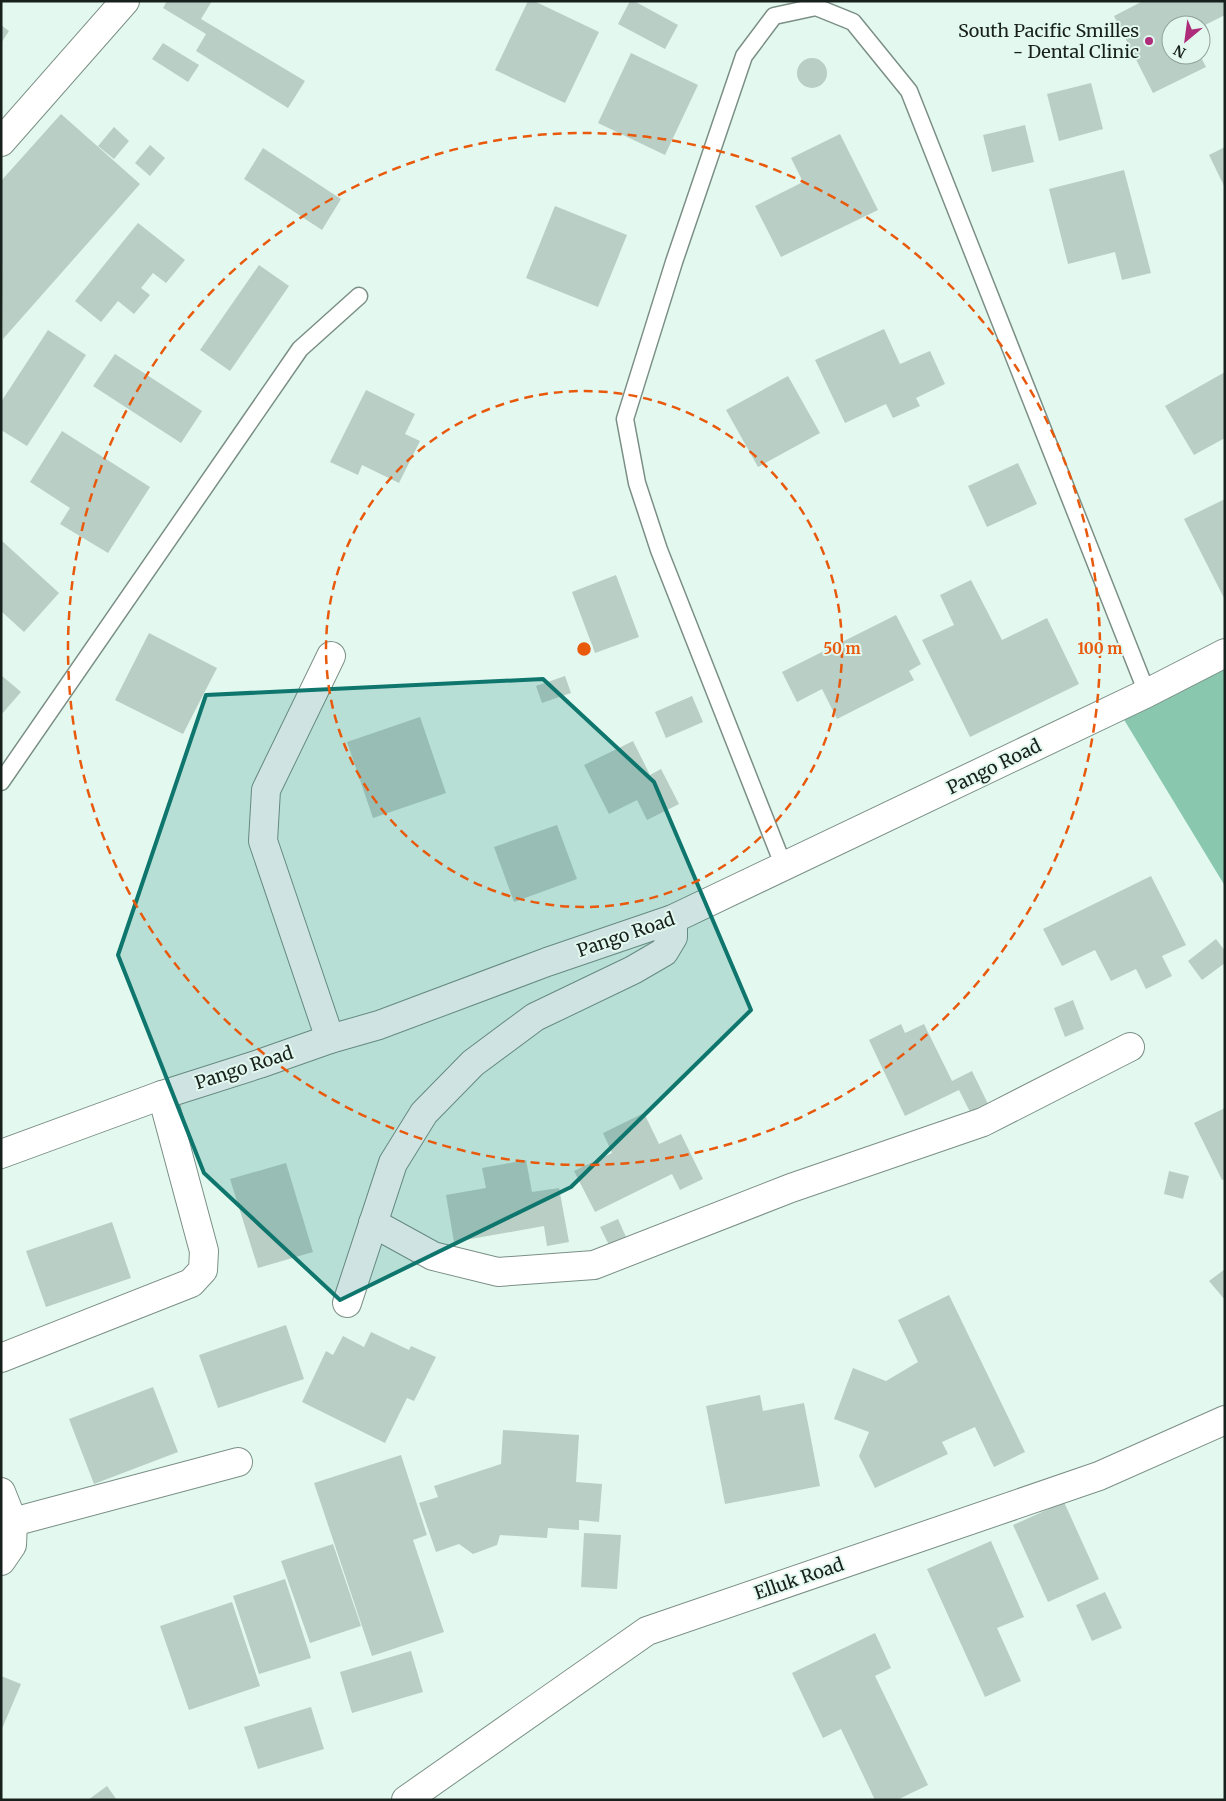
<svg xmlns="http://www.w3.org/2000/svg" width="1226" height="1801" viewBox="0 0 1226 1801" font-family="Merriweather,serif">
	<rect width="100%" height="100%" fill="#e3f9ef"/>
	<path fill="#89c7af" d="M1225,665V886L1123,718Z"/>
	<g fill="#b9cfc6">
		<path d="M167,1H212L201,19L305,81L288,108L196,51L206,34L163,8Z"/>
		<path d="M528,1H534L599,32L565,103L495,70Z"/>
		<path d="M630,1H634L678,25L665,49L618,24Z"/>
		<path d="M1143,1H1225V15L1201,27V25H1171V55H1200L1206,67L1153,93L1114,16Z"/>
		<path d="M1,25L9,31L1,43Z"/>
		<path d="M163,43L199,65L188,82L152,59Z"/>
		<path d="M631,53L698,85L665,155L598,123Z"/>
		<circle cx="812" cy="73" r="15"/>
		<path d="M1091,83L1103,129L1059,141L1047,94Z"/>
		<path d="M61,114L140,184L3,339L1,181Z"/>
		<path d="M1025,125L1034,162L992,172L983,135Z"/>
		<path d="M114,127L129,141L114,159L98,146Z"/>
		<path d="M840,134L878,210L781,257L755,206L803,182L791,158Z"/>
		<path d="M150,145L165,158L150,176L135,163Z"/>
		<path d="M1225,147V188L1209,155Z"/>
		<path d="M263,148L341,199L322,230L244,179Z"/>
		<path d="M1124,170L1151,273L1122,280L1115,252L1068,264L1049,189Z"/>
		<path d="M555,206L627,235L598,307L526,278Z"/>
		<path d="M138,223L185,260L166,283L153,273L141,288L150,295L134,314L118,301L101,322L75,301Z"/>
		<path d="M259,265L289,286L230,371L200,350Z"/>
		<path d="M884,329L900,364L930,351L945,384L916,398L920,406L893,418L886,404L845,423L815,360Z"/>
		<path d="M48,330L86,355L27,446L1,430V402Z"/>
		<path d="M115,354L202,411L181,443L93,386Z"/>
		<path d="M1225,372V438L1194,455L1165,406Z"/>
		<path d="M788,376L820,433L758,467L726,410Z"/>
		<path d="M366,390L415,414L405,434L420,441L399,483L362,465L358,475L330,462Z"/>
		<path d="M62,431L150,487L108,553L60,524L70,508L30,482Z"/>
		<path d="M1018,463L1037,504L987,527L968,486Z"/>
		<path d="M1225,499V600L1184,519Z"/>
		<path d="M1,540L59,593L24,632L1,611Z"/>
		<path d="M616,575L639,637L595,653L572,592Z"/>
		<path d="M971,580L1002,640L1047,618L1079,684L970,737L922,640L954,625L940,595Z"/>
		<path d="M896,615L921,664L909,671L914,680L837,719L822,689L797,702L782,672Z"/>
		<path d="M149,633L217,668L183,734L115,700Z"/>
		<path d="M1,675L21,692L1,715Z"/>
		<path d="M565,676L571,693L542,703L536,686Z"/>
		<path d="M692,696L703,722L666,738L655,712Z"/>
		<path d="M420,717L446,793L373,818L347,742Z"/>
		<path d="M633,741L650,775L661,769L679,804L647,820L637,800L609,814L584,765Z"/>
		<path d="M557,825L577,879L514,902L494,847Z"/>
		<path d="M1151,876L1186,945L1162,956L1172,976L1146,989L1136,969L1111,981L1095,950L1062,966L1043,929Z"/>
		<path d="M1216,939L1225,951V963L1202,980L1188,961Z"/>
		<path d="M1073,1000L1084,1029L1065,1037L1054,1008Z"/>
		<path d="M901,1024L905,1033L924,1024L952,1081L972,1071L989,1106L971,1114L959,1090L905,1116L869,1040Z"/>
		<path d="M1225,1108V1179L1222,1180L1194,1123Z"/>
		<path d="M644,1113L659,1144L681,1134L703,1179L680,1190L672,1174L595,1212L574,1171L612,1153L603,1133Z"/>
		<path d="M526,1160L532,1192L559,1188L569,1242L547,1246L544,1226L454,1242L446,1195L486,1188L482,1168Z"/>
		<path d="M286,1163L313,1252L258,1268L230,1179Z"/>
		<path d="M1169,1171L1189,1176L1183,1199L1164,1194Z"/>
		<path d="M618,1219L626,1237L609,1245L600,1227Z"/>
		<path d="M112,1222L131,1278L46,1307L26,1251Z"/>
		<path d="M1225,1269V1300L1209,1281Z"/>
		<path d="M949,1295L1025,1452L994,1467L975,1427L942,1442L948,1454L875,1488L859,1456L869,1432L834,1419L853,1368L886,1381L918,1362L898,1320Z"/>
		<path d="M286,1325L304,1379L218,1408L199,1355Z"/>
		<path d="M371,1332L409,1350L411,1346L436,1357L414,1401L407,1398L385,1443L302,1402L326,1351L333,1355L343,1336L364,1347Z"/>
		<path d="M153,1387L178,1452L94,1484L69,1419Z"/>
		<path d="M760,1395L763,1411L804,1403L820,1486L725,1504L706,1406Z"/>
		<path d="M503,1430L579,1435L576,1482L602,1484L599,1522L579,1520V1530L548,1528L547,1538L500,1535L497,1545L473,1554L459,1544L436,1552L419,1503L438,1497L434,1486L501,1464Z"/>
		<path d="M401,1455L427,1535L413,1540L444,1632L372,1656L314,1483Z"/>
		<path d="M1064,1502L1099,1579L1048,1602L1013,1525Z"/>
		<path d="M584,1533L621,1535L617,1589L581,1587Z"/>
		<path d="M991,1541L1024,1617L997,1628L1021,1681L985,1697L927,1569Z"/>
		<path d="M333,1544L361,1626L310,1643L281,1561Z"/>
		<path d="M285,1579L311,1658L259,1674L233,1596Z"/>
		<path d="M1105,1592L1122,1628L1092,1641L1076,1605Z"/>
		<path d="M232,1602L260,1686L189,1710L160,1626Z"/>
		<path d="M875,1633L891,1668L875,1676L928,1785L897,1800H875L841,1729L823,1738L792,1673Z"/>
		<path d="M411,1651L423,1692L352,1713L340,1672Z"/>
		<path d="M1,1676L21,1684L1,1731Z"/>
		<path d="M311,1707L324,1749L258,1769L244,1727Z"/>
		<path d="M107,1786L117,1800H88Z"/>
	</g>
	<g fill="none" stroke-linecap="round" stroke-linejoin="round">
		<g stroke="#7b8f86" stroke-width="19">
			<g id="lane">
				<path d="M1,782L300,349L359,296"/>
				<path d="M784,867L659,550L637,483L625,419L674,262L744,56L774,16L816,7L853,22L909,91L1147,693"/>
			</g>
		</g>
		<g stroke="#7b8f86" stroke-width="30">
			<g id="street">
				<path d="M1,142L125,1"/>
				<path d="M330,1039L263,841L266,790L331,656"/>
				<path d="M373,1223L433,1256L498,1272L594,1265L791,1188L983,1122L1130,1047"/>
				<path d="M347,1303L393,1163L424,1113L473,1063L535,1017L633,970L664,952L673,937V919"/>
				<path d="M1,1358L191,1283L203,1270L204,1251L162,1095"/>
				<path d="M1,1492L13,1522"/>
				<path d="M1,1561L12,1545L13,1522L238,1462"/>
				<path d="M406,1800L647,1631L1099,1476L1225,1420"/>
			</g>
		</g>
		<g stroke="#7b8f86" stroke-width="30">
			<path id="secondary" d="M1,1154L162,1095L259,1064L330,1039L379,1025L547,962L673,919L1147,693L1225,653"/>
		</g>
		<use href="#lane" stroke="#fff" stroke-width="16"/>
		<use href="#street" stroke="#fff" stroke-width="28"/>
		<use href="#secondary" stroke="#fff" stroke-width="28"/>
	</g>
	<path fill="#0f766e" fill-opacity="0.2" stroke="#0f766e" stroke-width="4" stroke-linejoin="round" d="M543,679L654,782L751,1010L571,1187L340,1300L204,1173L118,955L206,695Z"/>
	<g fill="none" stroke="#e8590c" stroke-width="2.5" stroke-dasharray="9 6">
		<circle cx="584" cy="649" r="258"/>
		<circle cx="584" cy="649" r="516"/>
	</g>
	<circle fill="#ad2d7b" stroke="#e3f9ef" stroke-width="2" cx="1149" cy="41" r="5"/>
	<g text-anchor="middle" stroke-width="4" stroke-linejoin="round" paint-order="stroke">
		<g font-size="18" fill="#18201d" stroke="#e3f9ef" text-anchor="end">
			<text x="1139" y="37">South Pacific Smilles<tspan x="1139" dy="21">- Dental Clinic</tspan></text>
		</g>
		<g font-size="18" fill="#18201d" stroke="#e3f9ef">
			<text transform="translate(994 767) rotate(-26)" y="6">Pango Road</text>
			<text transform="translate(626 935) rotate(-19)" y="6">Pango Road</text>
			<text transform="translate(244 1068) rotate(-18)" y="6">Pango Road</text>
			<text transform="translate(799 1579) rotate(-19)" y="6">Elluk Road</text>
		</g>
	</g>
	<circle cx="584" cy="649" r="8" fill="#e8590c" stroke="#e3f9ef" stroke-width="2.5"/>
	<g font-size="15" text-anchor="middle" font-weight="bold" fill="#e8590c" stroke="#e3f9ef" stroke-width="4" stroke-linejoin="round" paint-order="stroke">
		<text x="842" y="654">50 m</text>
		<text x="1100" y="654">100 m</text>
	</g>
	<rect width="1226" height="1801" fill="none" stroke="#18201d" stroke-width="5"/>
	<g transform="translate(1186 40) rotate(209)"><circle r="24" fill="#e3f9ef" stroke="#92a29b"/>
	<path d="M0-4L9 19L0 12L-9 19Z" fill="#ad2d7b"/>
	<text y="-8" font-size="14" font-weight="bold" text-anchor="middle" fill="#18201d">N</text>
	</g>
</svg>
